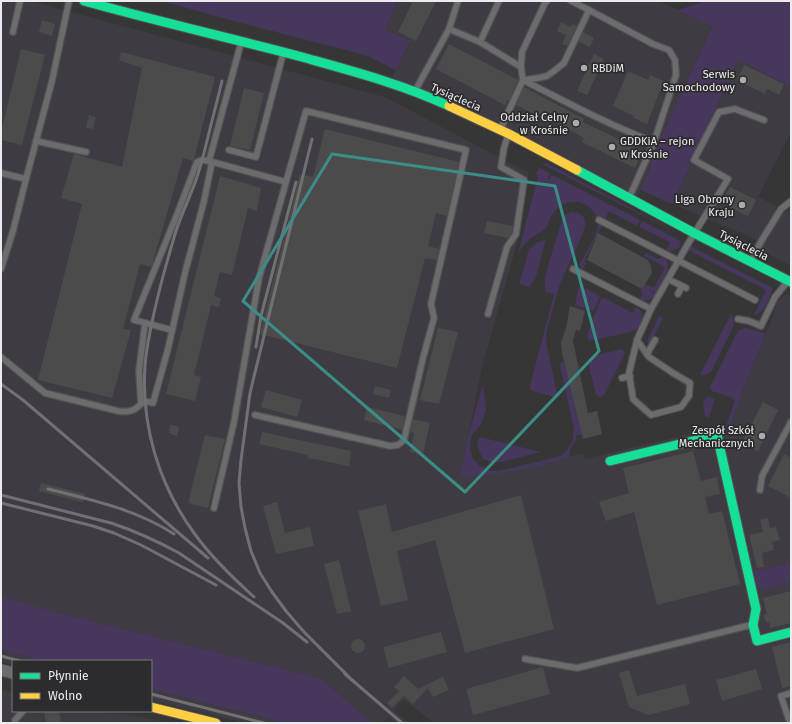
<svg xmlns="http://www.w3.org/2000/svg" width="792" height="724" viewBox="0 0 792 724" font-family="'Fira Sans',sans-serif">
	<rect width="100%" height="100%" fill="#363637"/>
	<g fill="#3f3b43">
		<path d="M1,1H30L385,97L529,173L517,243L482,367L460,477L552,462L562,458L583,454L585,459L731,424L746,381L768,330L779,298L788,294L791,296V563L763,569L768,589L791,582V723H434L403,699L394,710L410,723H396L388,717L383,723H372L320,678L83,619L1,597Z"/>
		<path d="M397,1H658L712,25L665,129L641,190L635,199L390,82L410,42L385,29Z"/>
		<path d="M738,60L791,86V132L758,197L777,206L775,210L782,213L791,209V266L754,246L756,239L672,204Z"/>
		<path d="M1,650L44,661H13V665L1,662Z"/>
		<path d="M151,689L241,712L286,723H245L151,700Z"/>
		<path d="M1,690L13,693V711H99L175,723H1Z"/>
	</g>
	<g fill="#48375d">
		<path d="M163,1H397L385,29L410,41L396,70L368,56L219,17Z"/>
		<path d="M706,1H791V86L738,60L672,204L641,190L665,129L712,26L678,10Z"/>
		<path d="M544,163H547L681,235L542,164Z"/>
		<path d="M539,168L550,173L547,179L549,180L552,175L640,220L637,226L609,211L584,262L586,263L583,269L580,267V264C585,254 594,240 597,230C600,219 593,207 582,203C575,201 569,201 562,205C557,208 552,214 550,219C548,223 548,226 544,230C541,232 537,234 534,236C526,241 522,247 518,254L538,176L536,174Z"/>
		<path d="M571,212C583,212 588,219 584,231L559,286L546,334L547,347L557,393L556,396L555,397L533,391L530,389V386L554,294L545,292V276L562,220L564,216Z"/>
		<path d="M642,221L681,241L679,248L672,251L666,250L670,242L639,227Z"/>
		<path d="M546,239L537,274L530,287L519,284L529,250L536,243Z"/>
		<path d="M690,246L773,288C769,298 765,313 754,315L766,290L688,250Z"/>
		<path d="M646,253L658,259L663,257C667,260 668,264 668,269L656,293L650,290L649,291L655,294C652,300 646,302 640,299L643,293L641,291L645,284L654,288L665,267L644,256L645,254Z"/>
		<path d="M579,286L600,296L594,311L575,305Z"/>
		<path d="M602,297L633,313L636,307C648,314 642,327 631,332L589,341L587,337L593,318Z"/>
		<path d="M731,314L734,321L732,329L711,372L706,375H700Z"/>
		<path d="M659,316L663,318L650,345L647,341Z"/>
		<path d="M744,328H747L766,334L746,381L731,424L726,426L734,403V400L730,397L712,391L710,387L738,331Z"/>
		<path d="M621,349L624,351L625,353L604,395L600,397L596,395L589,366L591,359L597,355Z"/>
		<path d="M564,361L582,434L576,436V440C573,445 568,450 570,457L539,466L495,474L460,477L468,437L483,384L486,408L482,423L472,435L470,442V450L473,459L480,466L491,471H498L557,457L563,454L567,450L572,442L574,429L560,365L561,363Z"/>
		<path d="M707,396L713,398L714,402L709,417H705L703,401Z"/>
		<path d="M480,437L541,452L501,462H492L483,459L478,449L477,443Z"/>
		<path d="M791,563V582L768,589L758,588L753,571Z"/>
		<path d="M1,597L83,619L320,678L372,723H286L151,689V661H44L1,650Z"/>
	</g>
	<g fill="#4b4b4c">
		<path d="M413,1H436L416,41L398,32Z"/>
		<path d="M42,20L55,24L52,36L39,32Z"/>
		<path d="M561,22L571,27L572,24L577,26L567,46L562,44L566,35L557,31Z"/>
		<path d="M583,32L594,38L590,47L579,42Z"/>
		<path d="M449,44L518,80L509,101L507,100L505,105L436,69Z"/>
		<path d="M21,49L45,55L22,145L1,140V132Z"/>
		<path d="M121,52L215,77L194,159L193,161L183,158L152,265L151,267L140,264L123,329L131,330L112,398L38,380L82,204L61,198L74,154L122,167L142,68L119,60Z"/>
		<path d="M594,54L604,59L587,95L577,91Z"/>
		<path d="M744,65L784,84L779,95L767,89L765,94L737,80Z"/>
		<path d="M628,71L648,80L650,75L664,81L647,124L633,118L634,116L613,106Z"/>
		<path d="M524,87L584,119L583,122L643,151L635,168L582,142L584,138L550,119L549,122L516,105Z"/>
		<path d="M244,88L264,93L250,150L230,146Z"/>
		<path d="M89,115L96,117L93,129L86,128Z"/>
		<path d="M325,129L459,162L447,216L436,213L428,246L439,249L437,260L425,258L397,368L260,334L300,174L313,177Z"/>
		<path d="M220,176L261,188L257,211L248,208L232,275L220,272L214,296L221,298L219,307L211,305L194,375L201,377L195,401L166,394Z"/>
		<path d="M730,187L756,200L748,216L722,203Z"/>
		<path d="M487,221L513,226L512,232L508,238L484,233Z"/>
		<path d="M598,233L648,260L651,266L652,273L642,289L587,260Z"/>
		<path d="M570,306L585,311L580,331L576,330L573,341L588,413L597,411L602,434L583,439L562,353L561,342L566,328Z"/>
		<path d="M438,328L458,332L439,404L420,400Z"/>
		<path d="M375,386L391,390L389,398L373,394Z"/>
		<path d="M266,390L302,400L297,417L261,407Z"/>
		<path d="M763,402L778,410L758,451L742,443Z"/>
		<path d="M367,407L405,416L402,430L364,420Z"/>
		<path d="M413,419L430,423L423,454L410,452L414,433L410,432Z"/>
		<path d="M170,424L179,427L177,436L169,433Z"/>
		<path d="M262,432L351,451L349,466L308,458V455L259,444Z"/>
		<path d="M205,435L225,439L208,508L188,503Z"/>
		<path d="M693,451L701,481L717,477L720,494L705,497L709,514L722,511L740,584L657,605L634,512L606,521L599,502L629,493L623,468Z"/>
		<path d="M784,454L791,458V498L768,486Z"/>
		<path d="M41,483L85,494L83,502L39,491Z"/>
		<path d="M521,495L554,629L465,653L435,540L397,551L408,600L381,606L358,511L386,504L392,532Z"/>
		<path d="M277,502L285,533L310,527L314,546L276,554L263,506Z"/>
		<path d="M768,518L770,528L776,527L780,540L772,542L774,550L762,553L764,567L757,568L749,535L763,532L760,520Z"/>
		<path d="M339,560L351,611L337,614L324,564Z"/>
		<path d="M791,591V623L770,628L769,622H766L764,616L765,614H767L763,598Z"/>
		<path d="M441,632L447,652L389,668L383,647Z"/>
		<circle cx="358" cy="646" r="7"/>
		<path d="M791,642V686L782,688L772,647Z"/>
		<path d="M543,667L550,694L473,715L466,689Z"/>
		<path d="M756,669L762,689L722,701L716,680Z"/>
		<path d="M629,670L637,696L685,684L690,704L649,715L629,707L619,673Z"/>
		<path d="M404,676L418,689L443,677L449,690L433,697L428,688L413,704L404,696L392,708L387,703L399,691L394,687Z"/>
		<path d="M44,711H59L61,723H46Z"/>
	</g>
	<g fill="none" stroke-linecap="round" stroke-linejoin="round">
		<g stroke="#535354" stroke-width="8">
			<g id="lane">
				<path d="M589,10L653,44L669,50L675,60L676,75L654,142L629,198"/>
				<path d="M449,29L480,42L521,67"/>
				<path d="M13,32L20,1"/>
				<path d="M480,42L499,1"/>
				<path d="M241,43L209,161L286,182"/>
				<path d="M523,80C566,102 609,125 654,142"/>
				<path d="M524,80L538,78L547,76L554,71L564,63L589,10L571,1"/>
				<path d="M415,91L449,29L458,1"/>
				<path d="M501,128L523,80L521,67L522,52L545,3L547,1"/>
				<path d="M36,141L86,152"/>
				<path d="M229,150L256,157L283,54"/>
				<path d="M1,173L26,179L52,81L69,1"/>
				<path d="M599,220L755,300"/>
				<path d="M751,260L762,240L781,209L791,201"/>
				<path d="M1,269L13,231L26,179"/>
				<path d="M573,269L651,309"/>
				<path d="M668,279L686,288"/>
				<path d="M678,294L682,286"/>
				<path d="M488,314L507,247L516,234L524,180L501,167L504,148L508,135"/>
				<path d="M738,319L749,321L761,326L775,297L788,281"/>
				<path d="M172,330L134,320L178,212L197,162L202,160L209,161"/>
				<path d="M637,340L649,357L673,373L690,383L689,396L681,407L651,415L633,399L629,373L637,340L651,309L689,242L728,179L694,160L719,112L735,109L764,120"/>
				<path d="M647,354L655,340"/>
				<path d="M1,357L45,393L118,411C124,412 130,412 135,409C144,403 141,400 153,403L168,349L185,273L204,201L212,162"/>
				<path d="M622,378L630,376"/>
				<path d="M141,403L139,371L145,323"/>
				<path d="M760,490L762,476L791,422"/>
				<path d="M214,508L234,422L259,278L306,111L466,150L431,304L434,318L423,358L404,440L398,445L390,446L255,415"/>
				<path d="M525,659L577,668L751,625"/>
				<path d="M15,723V720L23,711"/>
				<path d="M790,723L781,696L791,693"/>
			</g>
		</g>
		<g stroke="#535354" stroke-width="13">
			<path id="street" d="M1,670L13,673"/>
		</g>
		<g stroke="#535354" stroke-width="11">
			<g id="fast">
				<path d="M84,1C156,21 230,38 302,57C352,71 402,84 449,106"/>
				<path d="M577,170L694,233L791,282"/>
				<path d="M610,461L717,435L756,609L753,625L757,641L791,632"/>
			</g>
		</g>
		<g stroke="#535354" stroke-width="11">
			<g id="slow">
				<path d="M449,106L509,134L577,170"/>
				<path d="M151,707L216,723"/>
			</g>
		</g>
		<use href="#lane" stroke="#6c6b6d" stroke-width="5.5"/>
		<use href="#street" stroke="#6c6b6d" stroke-width="11"/>
		<use href="#fast" stroke="#16e098" stroke-width="9"/>
		<use href="#slow" stroke="#ffcf43" stroke-width="9"/>
		<g stroke="#717072" stroke-width="3">
			<path d="M222,81C217,102 211,124 206,145C203,157 200,169 196,180C190,197 182,213 176,231C170,251 164,271 159,292C153,316 147,341 145,366C141,426 159,485 194,533C211,557 233,578 254,597"/>
			<path d="M312,139L250,393L241,460L239,483L241,507L245,528L251,551L260,573L272,592L286,611L304,632L349,677"/>
			<path d="M256,347L261,316L296,182"/>
			<path d="M1,384L23,400L208,558"/>
			<path d="M48,489C92,500 135,509 174,534"/>
			<path d="M1,495L111,523C135,531 157,541 179,553L283,623L307,642"/>
			<path d="M1,503L93,526L114,533L141,545L216,585"/>
			<path d="M1,656L20,661"/>
			<path d="M345,674L402,723"/>
			<path d="M151,694L264,723"/>
		</g>
	</g>
	<path fill="none" stroke="#3b8d87" stroke-width="3" stroke-linejoin="round" d="M332,154L555,186L599,351L465,492L243,301Z"/>
	<g fill="#acacad" stroke="#2c2b2e" stroke-width="1.5">
		<circle cx="584" cy="68" r="4"/>
		<circle cx="743" cy="80" r="4"/>
		<circle cx="576" cy="123" r="4"/>
		<circle cx="612" cy="147" r="4"/>
		<circle cx="742" cy="205" r="4"/>
		<circle cx="762" cy="436" r="4"/>
	</g>
	<g text-anchor="middle" stroke-width="3.5" stroke-linejoin="round" paint-order="stroke">
		<g font-size="11" fill="#ecebed" stroke="#2c2b2e" text-anchor="end">
			<text x="592" y="72" text-anchor="start">RBDiM</text>
			<text x="735" y="78">Serwis<tspan x="735" dy="13">Samochodowy</tspan></text>
			<text x="568" y="121">Oddział Celny<tspan x="568" dy="13">w Krośnie</tspan></text>
			<text x="620" y="145" text-anchor="start">GDDKiA – rejon<tspan x="620" dy="13">w Krośnie</tspan></text>
			<text x="734" y="203">Liga Obrony<tspan x="734" dy="13">Kraju</tspan></text>
			<text x="754" y="434">Zespół Szkół<tspan x="754" dy="13">Mechanicznych</tspan></text>
		</g>
		<g font-size="11" fill="#ecebed" stroke="#2c2b2e">
			<text transform="translate(456 97) rotate(24)" y="4">Tysiąclecia</text>
			<text transform="translate(744 245) rotate(27)" y="4">Tysiąclecia</text>
		</g>
	</g>
	<rect width="792" height="724" fill="none" stroke="#ecebed" stroke-width="4"/>
	<rect x="12" y="660" width="140" height="52" fill="#2c2b2e" stroke="#79787a"/>
	<rect x="20" y="673" width="20" height="6" fill="#16e098" stroke="#79787a"/>
	<text x="48" y="680" font-size="12" fill="#ecebed">Płynnie</text>
	<rect x="20" y="693" width="20" height="6" fill="#ffcf43" stroke="#79787a"/>
	<text x="48" y="700" font-size="12" fill="#ecebed">Wolno</text>
</svg>
